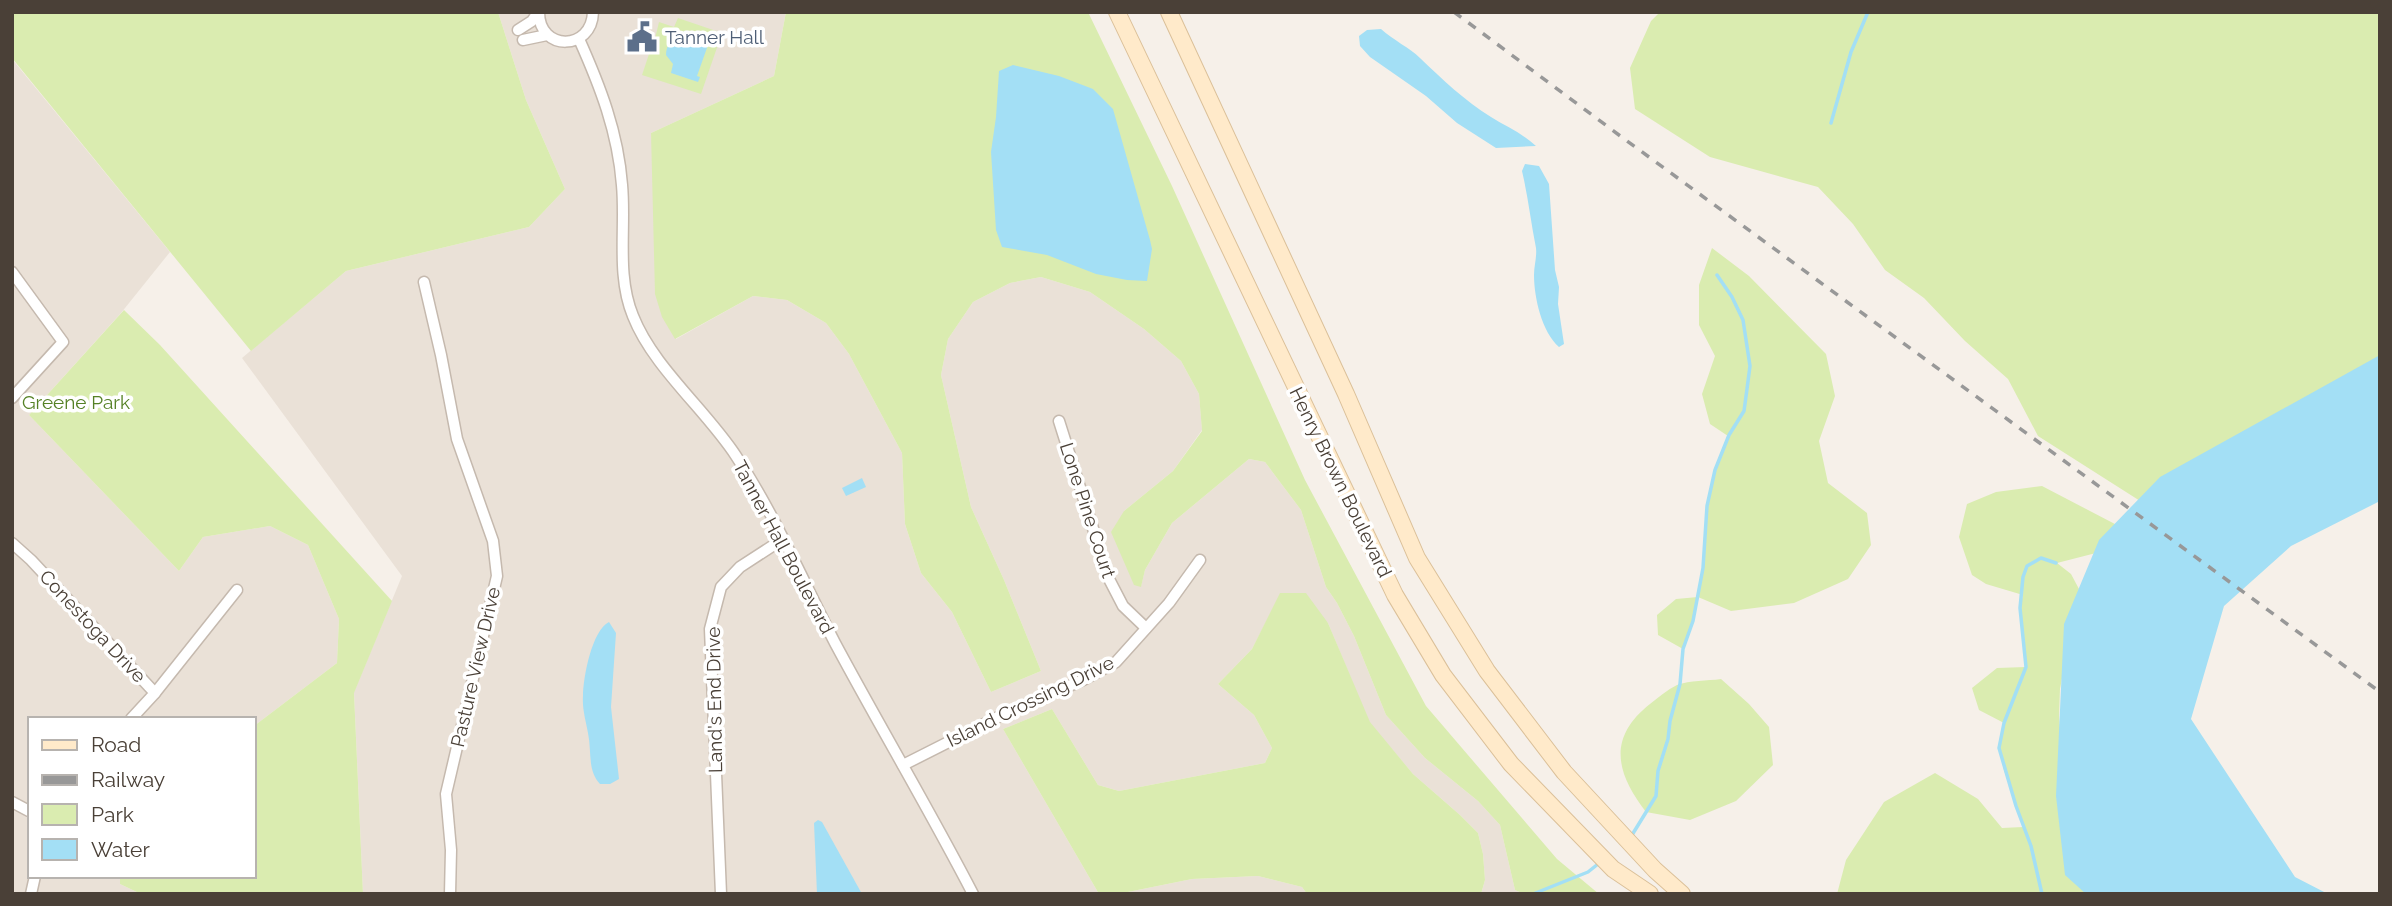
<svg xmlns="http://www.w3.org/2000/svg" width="2392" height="906" viewBox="0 0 2392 906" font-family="Raleway,sans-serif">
	<rect width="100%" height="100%" fill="#f6f0e9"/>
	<g fill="#eae1d7">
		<path d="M498,12H786L774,76L651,133L676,339L753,296L787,300L826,323L849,354L902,453L905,524L921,573L952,612L991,692L1041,671L1004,580L971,507L941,375L948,339L973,302L1010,283L1041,277L1090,292L1144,329L1181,361L1199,394L1202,430L1173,471L1124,511L1134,584L1141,586L1145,570L1172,523L1249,459L1265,462L1301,510L1326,587L1337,603L1354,636L1386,715L1425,758L1478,801L1500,825L1515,890L1524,894H1481L1485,880L1483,854L1478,833L1460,815L1413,774L1369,722L1328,623L1281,593L1252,649L1218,684L1254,715L1272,748L1265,763L1119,791L1098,785L1052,709L1003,729L1099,894H363L354,692L402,576L242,358L346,271L529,227L565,189L526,100Z"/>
		<path d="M12,59L170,252L121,313L29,415L179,571L203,537L270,526L308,545L339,619L337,663L254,726V719H30V876H120V884L141,894H12Z"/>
		<path d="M1258,876L1302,887L1307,894H1118L1192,879Z"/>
	</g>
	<g fill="#daecb0">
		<path d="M12,12H498L526,100L565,189L529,227L346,271L251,351L12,58Z"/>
		<path d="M786,12H1088L1172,186L1305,480L1426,706L1557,859L1599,894H1524L1515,890L1500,825L1478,801L1425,758L1386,715L1354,636L1337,603L1326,587L1301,510L1265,462L1249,459L1172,523L1145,570L1141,587L1134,585L1111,532L1124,511L1173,471L1202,431L1199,394L1181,361L1144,329L1090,292L1041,277L1010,283L973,302L948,339L941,375L971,507L1004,580L1041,671L991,692L952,612L921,573L905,524L902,453L849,354L826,323L787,300L753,296L675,339L662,317L655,294L651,133L774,76Z"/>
		<path d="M1660,12H2380V377L2159,513L2038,436L2008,379L1965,341L1924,298L1885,270L1853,224L1818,187L1710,157L1635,109L1630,68L1651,21Z"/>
		<path d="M678,18L722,33L701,94L642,75L650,51H652L659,22L674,27Z"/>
		<path d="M1712,248L1749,276L1826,354L1835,396L1819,441L1828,483L1867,513L1871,545L1848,579L1794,603L1731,611L1698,597L1693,621L1683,649L1658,635L1657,615L1676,599L1698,597L1703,568L1707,506L1715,470L1728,436L1710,424L1702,394L1715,356L1699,325V285Z"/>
		<path d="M124,310L160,345L392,601L354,693L363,894H141L120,884V876H254V726L337,663L339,619L308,545L270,526L203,537L179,571L29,415Z"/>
		<path d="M2042,486L2136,535L2096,553L2057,563L2071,574L2079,589L2060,689L2059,716L2062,755L2106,894H1837L1846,860L1884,802L1935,773L1978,799L2002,828L2023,827L2004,770L1999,748L2004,723L1979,710L1972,688L1997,668L2026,667L2020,608L2023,595L1986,584L1972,575L1959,537L1967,504L1996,492Z"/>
		<path d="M1280,593H1306L1328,623L1370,722L1413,774L1460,815L1478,833L1483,854L1485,880L1481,894H1307L1302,887L1258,876L1192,879L1118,894H1099L1003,729L1052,709L1098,785L1119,791L1265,763L1272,748L1254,715L1218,684L1252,649Z"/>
		<path d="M1721,679L1749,704L1769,727L1773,765L1736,801L1690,820L1646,812C1616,773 1607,738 1650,704C1659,697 1667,690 1677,685C1690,680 1707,681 1721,679Z"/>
	</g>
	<g fill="#a3dff5">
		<path d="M1381,29C1393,40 1410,48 1420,58C1442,79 1465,101 1491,117C1507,127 1522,133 1536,146L1496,148L1457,123L1426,96L1370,57L1360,46L1359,36L1367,30Z"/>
		<path d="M684,31L712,40L710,45H708L697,76L700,77L698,82L671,73L673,64L666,55C666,45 671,40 681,39Z"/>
		<path d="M1013,65L1059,76L1093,89L1113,109L1150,240L1152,249L1147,281L1127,280L1096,274L1047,255L1002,247L996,230L991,152L996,117L999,71Z"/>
		<path d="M1525,164L1539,166L1549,184L1555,270L1559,287L1558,304L1564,344L1559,347C1542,332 1534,298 1534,275C1534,266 1537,257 1536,248C1531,223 1528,196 1522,171Z"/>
		<path d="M2380,355V501L2291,546L2224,606L2191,719L2295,877L2328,894H2086L2065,875L2056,796L2064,624L2099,540L2160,477Z"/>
		<path d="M862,478L866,487L846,496L842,488Z"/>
		<path d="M609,622L616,633L611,707L619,779L610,784H600C587,770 592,752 588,733C586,721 582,709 583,696C583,678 592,630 609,622Z"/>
		<path d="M818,820L822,822L862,894H817L814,823Z"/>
	</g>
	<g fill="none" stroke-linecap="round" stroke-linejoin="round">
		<g stroke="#a3dff5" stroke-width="3.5">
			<path d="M1831,123L1851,52L1868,12"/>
			<path d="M1632,835L1656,796L1658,771L1668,739L1670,721L1680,684L1683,649L1693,621L1703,568L1707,506L1715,470L1729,435L1744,411L1747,389L1750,366L1743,320L1732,297L1717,275"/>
			<path d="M1533,894L1588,872L1598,864"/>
			<path d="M2042,894L2031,846L2016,806L1999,748L2004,723L2026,667L2020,608L2023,577L2027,566L2041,558L2056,563"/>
		</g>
		<g stroke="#c5b9ae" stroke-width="13">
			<g id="minor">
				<path d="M539,12C539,52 592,51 593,12"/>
				<path d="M518,30L532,21L538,12"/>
				<path d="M579,39C600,86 618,132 622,185C626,228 616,275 633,316C653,367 706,410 736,456C775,515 803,581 835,643C880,727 929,809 973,894"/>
				<path d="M523,40L547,35"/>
				<path d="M12,272L63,342L12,398"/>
				<path d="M424,282L441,355L457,439L493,541L497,576L446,794L451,850L450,894"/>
				<path d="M1059,421L1109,579L1123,606L1146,628"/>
				<path d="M12,543L31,560L155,693L131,719"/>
				<path d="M155,693L237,590"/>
				<path d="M903,765L998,717L1083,680L1116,662L1169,603L1200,560"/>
				<path d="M12,802L29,811"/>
				<path d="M31,894L35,876"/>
				<path d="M721,894L710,629L721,587L740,567L783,539"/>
			</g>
		</g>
		<g stroke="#dbc099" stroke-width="18">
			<g id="secondary">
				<path d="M1117,12L1395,595L1443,675L1511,764L1613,869L1650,894"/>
				<path d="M1169,12L1346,394L1417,558L1487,671L1564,772L1655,870L1682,894"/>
			</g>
		</g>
		<use href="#minor" stroke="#fff" stroke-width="10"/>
		<use href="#secondary" stroke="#ffeaca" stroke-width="16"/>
		<path stroke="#989898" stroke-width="3.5" stroke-dasharray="9 9" stroke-linecap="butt" d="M1454,12L1623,138L2380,692"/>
	</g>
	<defs>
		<g id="civic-bare" transform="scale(2.415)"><path d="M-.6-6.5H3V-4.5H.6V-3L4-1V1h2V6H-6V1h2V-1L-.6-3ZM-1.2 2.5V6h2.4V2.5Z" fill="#5c6f8a" stroke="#fff" stroke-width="2.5" paint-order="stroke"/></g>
	</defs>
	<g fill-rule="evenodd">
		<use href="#civic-bare" x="642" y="37"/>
	</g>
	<g text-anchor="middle" stroke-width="7" stroke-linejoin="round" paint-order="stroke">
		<g font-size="19" fill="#4e5e75" stroke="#fff" text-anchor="start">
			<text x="665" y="44">Tanner Hall</text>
		</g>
		<g font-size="19" fill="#558125" stroke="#fff">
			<text x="76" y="409">Greene Park</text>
		</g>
		<g font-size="19" fill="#4a4037" stroke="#fff">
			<text transform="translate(1341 482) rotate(64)" y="7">Henry Brown Boulevard</text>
			<text transform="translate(1088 510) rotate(72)" y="7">Lone Pine Court</text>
			<text transform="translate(784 547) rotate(62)" y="7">Tanner Hall Boulevard</text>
			<text transform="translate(93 626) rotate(47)" y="7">Conestoga Drive</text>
			<text transform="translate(475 667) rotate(-77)" y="7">Pasture View Drive</text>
			<text transform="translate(714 700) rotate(-91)" y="7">Land's End Drive</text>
			<text transform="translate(1030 701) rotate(-26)" y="7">Island Crossing Drive</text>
		</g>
	</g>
	<rect width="2392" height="906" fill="none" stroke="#4a4037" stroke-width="28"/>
	<rect x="28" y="717" width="228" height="161" fill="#ffffff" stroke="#b7b3af" stroke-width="2"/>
	<rect x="42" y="740" width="35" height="10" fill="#ffeaca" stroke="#b7b3af" stroke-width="2"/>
	<text x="91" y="752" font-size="21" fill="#4a4037">Road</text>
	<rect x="42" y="775" width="35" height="10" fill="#989898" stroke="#b7b3af" stroke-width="2"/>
	<text x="91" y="787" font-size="21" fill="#4a4037">Railway</text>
	<rect x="42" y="804" width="35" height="21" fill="#daecb0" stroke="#b7b3af" stroke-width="2"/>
	<text x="91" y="822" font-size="21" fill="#4a4037">Park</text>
	<rect x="42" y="839" width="35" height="21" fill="#a3dff5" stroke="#b7b3af" stroke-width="2"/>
	<text x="91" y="857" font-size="21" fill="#4a4037">Water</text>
</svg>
